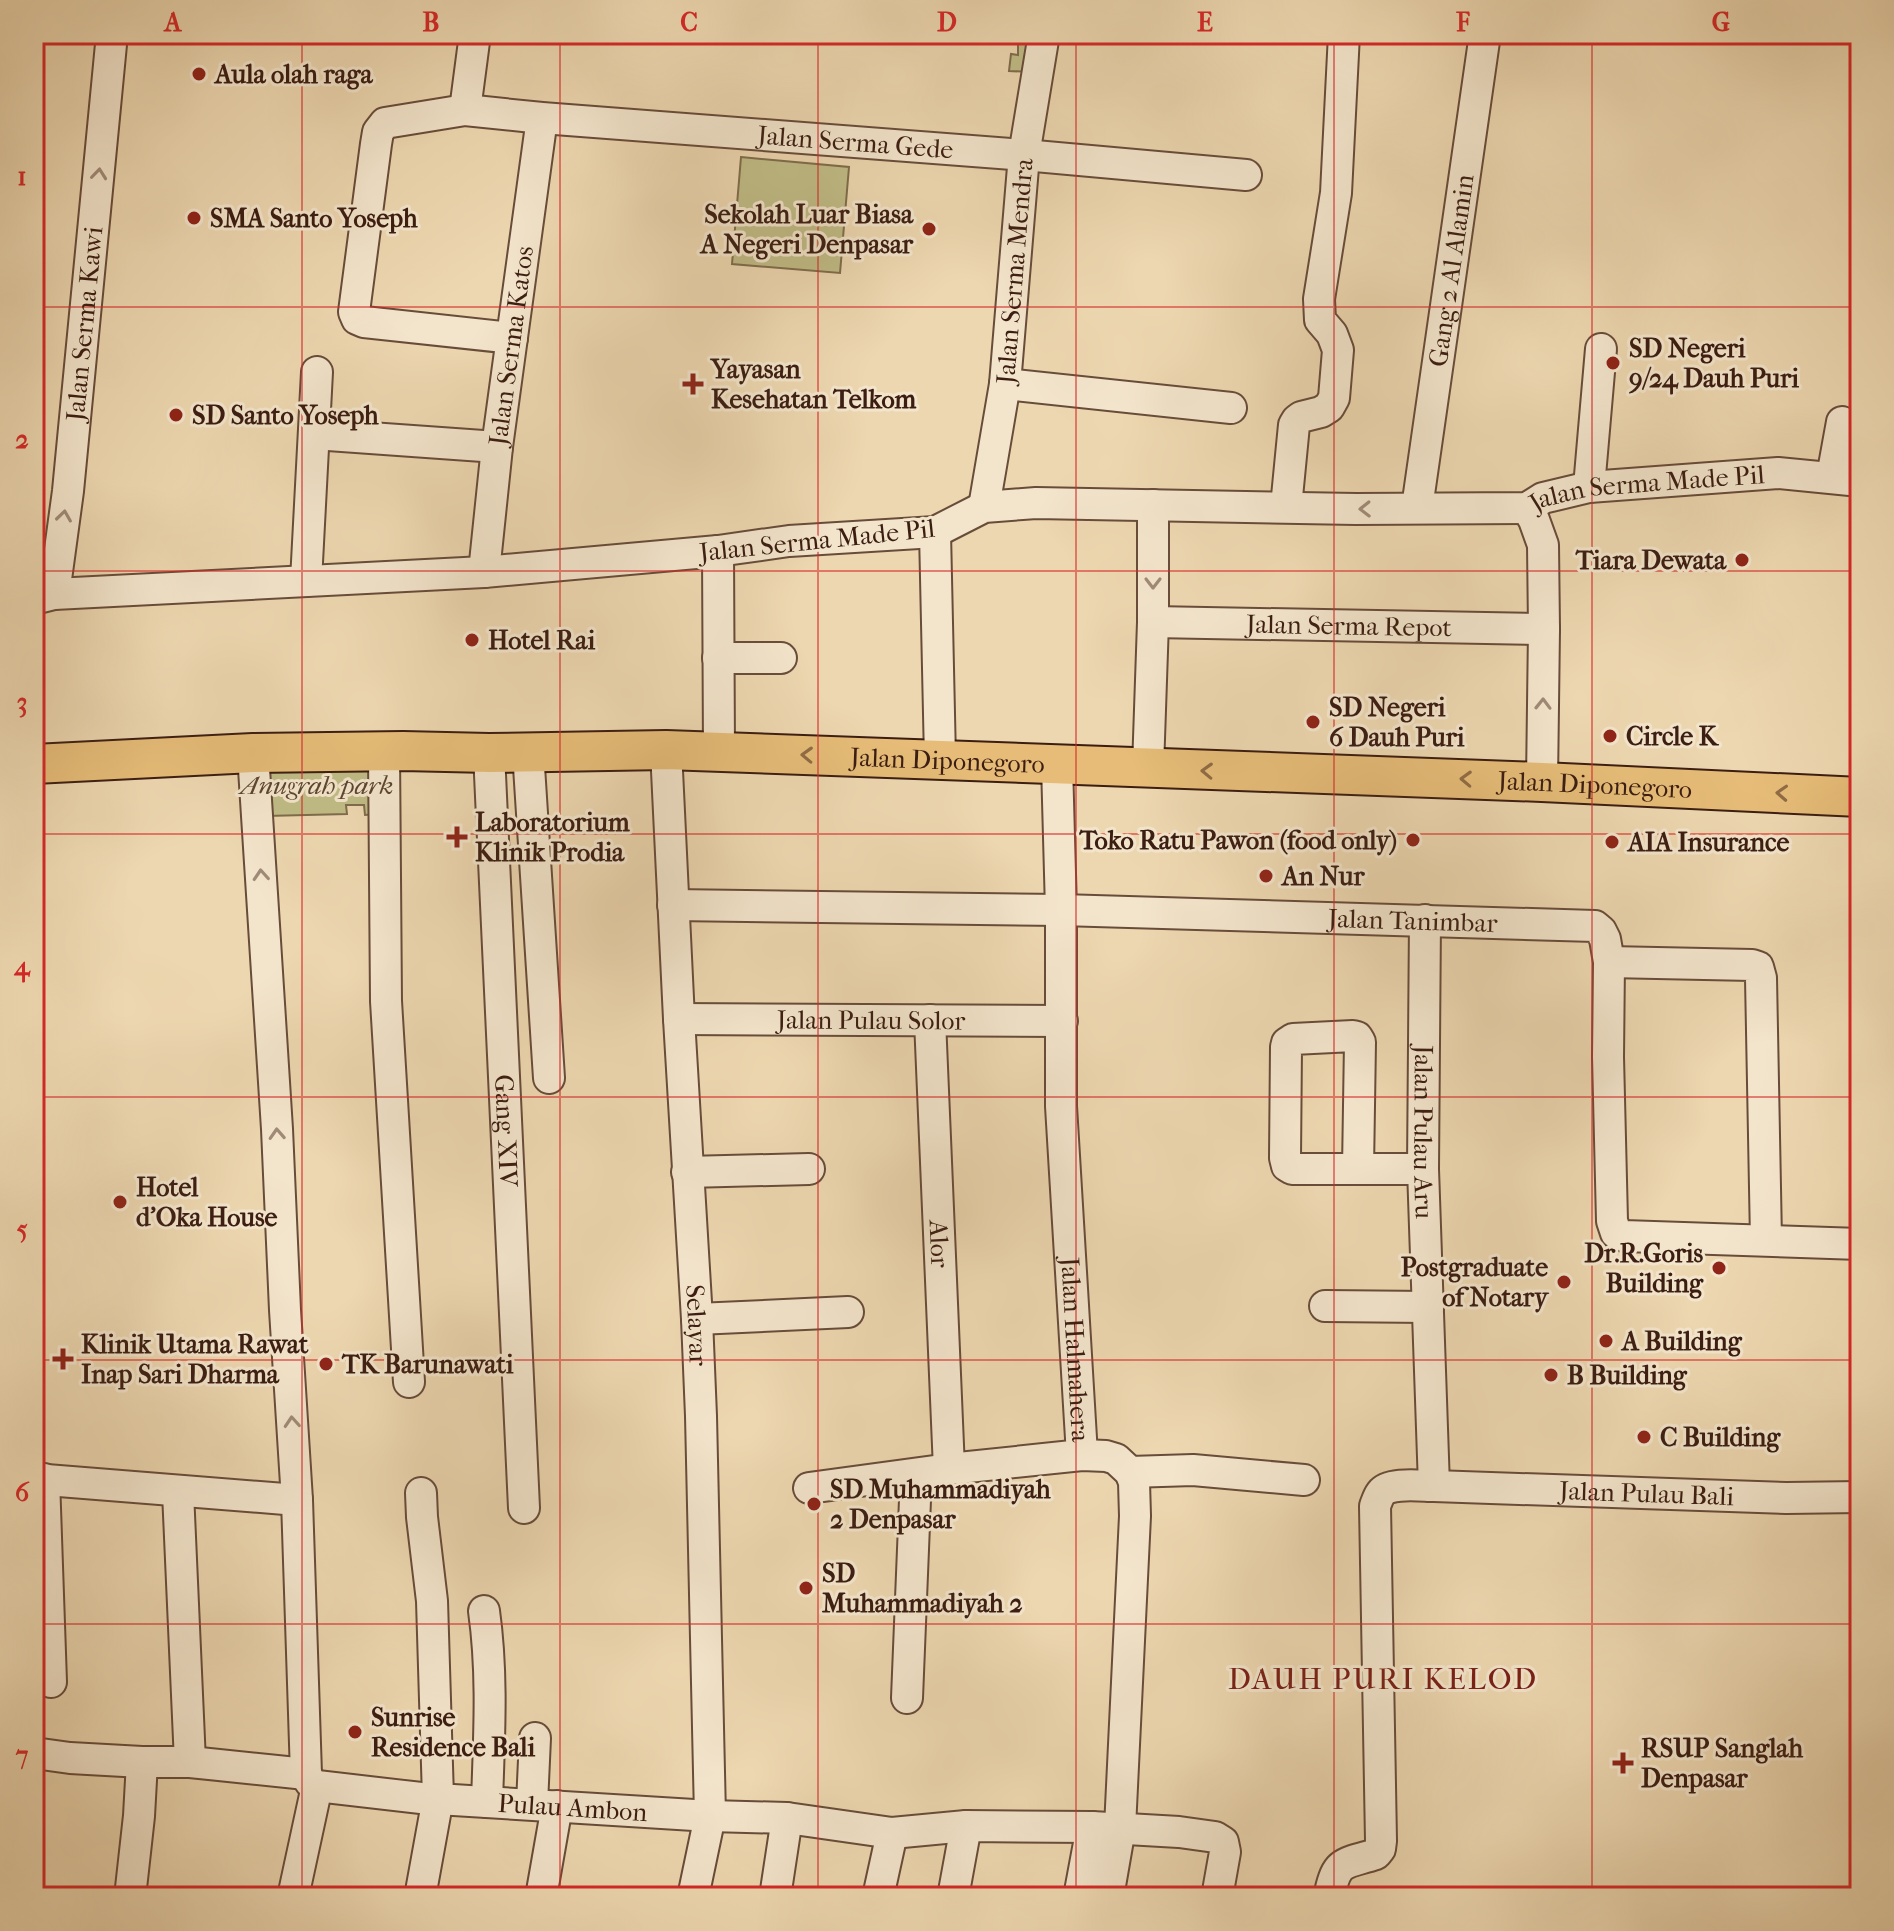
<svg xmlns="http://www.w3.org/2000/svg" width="1894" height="1931" viewBox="0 0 1894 1931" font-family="'IM FELL French Canon',serif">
<rect width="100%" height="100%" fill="#edd7b0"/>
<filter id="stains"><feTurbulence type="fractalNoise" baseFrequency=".0025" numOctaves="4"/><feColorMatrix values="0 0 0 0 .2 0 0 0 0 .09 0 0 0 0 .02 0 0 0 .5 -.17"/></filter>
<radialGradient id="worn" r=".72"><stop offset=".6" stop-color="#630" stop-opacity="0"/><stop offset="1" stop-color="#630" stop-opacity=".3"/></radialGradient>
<!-- green -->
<path fill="#c0bc86" stroke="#7e6c4c" stroke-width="2" d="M1018 34H1036L1033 72 1009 71 1011 54 1018 55Z
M741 157 849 167 840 273 732 264Z
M393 751 392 813 365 815 364 805H346L347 814 266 816 264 757Z
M1853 1278H1860V1427H1853Z"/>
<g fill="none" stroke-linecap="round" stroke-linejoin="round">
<!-- minor casing -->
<g stroke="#684c3a" stroke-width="34">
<g id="minor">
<path d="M465 110 475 34"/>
<path id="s1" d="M512 338 364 322 357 319 354 312 376 144 378 132 385 123 465 110 542 118 1024 155 1246 175"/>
<path d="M1005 384 1231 408"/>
<path d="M314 434 497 447"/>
<path d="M1832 477 1842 422"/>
<path d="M1589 487 1601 349"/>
<path id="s2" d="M984 507 1005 384 1024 155 1044 34"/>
<path d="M1286 507 1294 425 1297 420 1301 417 1321 412 1329 407 1334 398 1338 350 1332 334 1320 320 1319 299 1336 193 1344 34"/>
<path id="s3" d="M1417 508 1485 34"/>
<path d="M1527 508 1534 520 1543 545 1544 629 1542 782"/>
<path d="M935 532 940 759"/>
<path d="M718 551 719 752"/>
<path id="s4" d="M484 572 497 447 542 118"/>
<path d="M306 581 317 372"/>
<path id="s5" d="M54 594 68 491 112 34"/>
<path id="s6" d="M34 599 54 594 484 572 718 551 789 541 935 532 984 507 1036 503 1356 509 1527 508 1543 498 1589 487 1778 473 1860 481"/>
<path id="s7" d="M1153 622 1544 629"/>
<path d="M718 658H781"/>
<path id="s8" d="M666 750 679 1019 697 1319 701 1416 710 1816 693 1897"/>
<path d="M528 751 549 1078"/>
<path d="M384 752 386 1001 409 1382"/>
<path id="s9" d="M253 753 277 1129 285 1310 297 1500 306 1774 310 1782 317 1786 421 1798 710 1816 787 1818 892 1833 966 1826 1092 1827 1179 1832 1215 1837 1223 1842 1225 1852 1217 1897"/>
<path id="s10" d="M489 753 524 1508"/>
<path id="s11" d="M1057 764 1061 910V1106L1082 1455"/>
<path d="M1148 768 1153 622V505"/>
<path id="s12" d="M673 905 1061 910 1595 926 1601 931 1605 939 1609 962 1608 1057 1612 1221 1616 1233 1624 1236 1860 1244"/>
<path id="s13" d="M1425 920 1423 1169 1434 1486"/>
<path d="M1609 962 1752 965 1758 967 1761 978 1766 1240"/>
<path id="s14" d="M679 1019 1062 1021"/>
<path id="s15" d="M930 1020 949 1469"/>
<path d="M1358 1169 1360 1042 1357 1037 1353 1036 1293 1039 1287 1043 1286 1047 1285 1158 1287 1166 1292 1169H1423"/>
<path d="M687 1172 809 1169"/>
<path d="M1325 1306 1428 1307"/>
<path d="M697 1319 848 1312"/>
<path d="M1130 1472 1193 1470 1304 1480"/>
<path d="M34 1479 297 1500"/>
<path d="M44 1479 51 1682"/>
<path d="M809 1488 949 1469 1082 1455 1106 1456 1116 1459 1130 1472 1134 1482 1135 1516 1120 1828 1108 1897"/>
<path d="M178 1492 190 1762"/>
<path d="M484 1611C493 1675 489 1738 487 1802"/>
<path d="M907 1698 916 1475"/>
<path d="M34 1753 70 1758 142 1762H190L306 1774"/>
<path d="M532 1804 535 1738"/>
<path d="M130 1897 139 1816 142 1762"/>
<path d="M293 1897 317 1786"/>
<path d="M420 1897 438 1798 432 1601 422 1517 421 1493"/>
<path d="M541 1897 557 1806"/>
<path d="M775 1897 787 1818"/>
<path d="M878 1897 892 1833"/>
<path d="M953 1897 966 1826"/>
<path d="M1079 1897 1092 1827"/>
<path id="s16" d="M1329 1897C1337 1859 1342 1865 1376 1854L1380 1849 1381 1841 1375 1506C1377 1501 1378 1497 1381 1493 1389 1482 1421 1486 1434 1486L1786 1498 1860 1497"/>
</g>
</g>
<!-- major casing -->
<g stroke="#3b1d12" stroke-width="42">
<g id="major">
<path id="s17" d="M34 764 253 753 403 751 489 753 666 750 1542 782 1860 797"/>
</g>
</g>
<!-- minor -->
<use href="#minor" stroke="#f3e5cc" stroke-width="30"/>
<!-- major -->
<use href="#major" stroke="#e6bc78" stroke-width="38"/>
</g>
<!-- one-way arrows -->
<defs><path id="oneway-chevron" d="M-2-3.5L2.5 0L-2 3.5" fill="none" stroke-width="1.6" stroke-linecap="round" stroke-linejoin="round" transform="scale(2)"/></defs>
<g stroke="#a08b78">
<use href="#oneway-chevron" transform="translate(99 174) rotate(-84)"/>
<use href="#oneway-chevron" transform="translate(1365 509) rotate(179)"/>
<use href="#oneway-chevron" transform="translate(64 516) rotate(-82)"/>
<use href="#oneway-chevron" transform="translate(1153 583) rotate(90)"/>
<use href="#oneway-chevron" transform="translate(1543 704) rotate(-89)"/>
<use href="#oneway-chevron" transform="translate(261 875) rotate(-94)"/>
<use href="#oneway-chevron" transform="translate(277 1134) rotate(-93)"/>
<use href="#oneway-chevron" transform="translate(292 1422) rotate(-94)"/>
</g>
<g stroke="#906c45">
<use href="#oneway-chevron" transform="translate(807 755) rotate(-178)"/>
<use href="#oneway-chevron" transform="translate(1207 771) rotate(-178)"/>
<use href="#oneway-chevron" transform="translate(1466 779) rotate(-178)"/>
<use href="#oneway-chevron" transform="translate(1782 793) rotate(-177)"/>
</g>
<!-- grid -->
<path fill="none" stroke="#d62828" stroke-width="2" stroke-opacity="0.55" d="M302 34V1897M560 34V1897M818 34V1897M1076 34V1897M1334 34V1897M1592 34V1897M34 307H1860M34 571H1860M34 834H1860M34 1097H1860M34 1360H1860M34 1624H1860"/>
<!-- markers -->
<g fill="#8f2418" stroke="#f3e5cc" stroke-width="3">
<circle cx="199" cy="74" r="8"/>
<circle cx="194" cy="218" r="8"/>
<circle cx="929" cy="229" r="8"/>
<circle cx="1613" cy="363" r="8"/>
<path d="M689 372h8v8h8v8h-8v8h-8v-8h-8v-8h8z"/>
<circle cx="176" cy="415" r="8"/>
<circle cx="1742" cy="560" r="8"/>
<circle cx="472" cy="640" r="8"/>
<circle cx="1313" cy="722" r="8"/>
<circle cx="1610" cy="736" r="8"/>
<path d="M453 825h8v8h8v8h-8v8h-8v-8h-8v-8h8z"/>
<circle cx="1413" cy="840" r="8"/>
<circle cx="1612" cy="842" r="8"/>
<circle cx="1266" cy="876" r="8"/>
<circle cx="120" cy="1202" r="8"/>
<circle cx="1719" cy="1268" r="8"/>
<circle cx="1564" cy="1282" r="8"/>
<circle cx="1606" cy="1341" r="8"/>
<path d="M59 1347h8v8h8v8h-8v8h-8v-8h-8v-8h8z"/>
<circle cx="326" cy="1364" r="8"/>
<circle cx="1551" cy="1375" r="8"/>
<circle cx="1644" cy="1437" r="8"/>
<circle cx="814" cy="1504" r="8"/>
<circle cx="806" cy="1588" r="8"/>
<circle cx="355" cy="1732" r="8"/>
<path d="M1619 1751h8v8h8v8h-8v8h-8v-8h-8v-8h8z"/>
</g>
<g text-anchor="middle" stroke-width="6" stroke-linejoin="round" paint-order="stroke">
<!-- poi labels -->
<g font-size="26" font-weight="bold" fill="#3b1d12" stroke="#f3e5cc" text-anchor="start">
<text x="215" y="83">Aula olah raga</text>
<text x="913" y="223" text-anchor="end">Sekolah Luar Biasa<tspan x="913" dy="30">A Negeri Denpasar</tspan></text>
<text x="210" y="227">SMA Santo Yoseph</text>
<text x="1629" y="357">SD Negeri<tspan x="1629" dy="30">9/24 Dauh Puri</tspan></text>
<text x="711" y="378">Yayasan<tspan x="711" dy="30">Kesehatan Telkom</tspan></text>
<text x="192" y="424">SD Santo Yoseph</text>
<text x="1726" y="569" text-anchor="end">Tiara Dewata</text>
<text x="488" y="649">Hotel Rai</text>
<text x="1329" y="716">SD Negeri<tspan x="1329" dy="30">6 Dauh Puri</tspan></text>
<text x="1626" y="745">Circle K</text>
<text x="475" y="831">Laboratorium<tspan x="475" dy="30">Klinik Prodia</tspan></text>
<text x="1397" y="849" text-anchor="end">Toko Ratu Pawon (food only)</text>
<text x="1628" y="851">AIA Insurance</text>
<text x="1282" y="885">An Nur</text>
<text x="136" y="1196">Hotel<tspan x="136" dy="30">d'Oka House</tspan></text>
<text x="1703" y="1262" text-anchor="end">Dr.R.Goris<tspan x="1703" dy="30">Building</tspan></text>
<text x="1548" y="1276" text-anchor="end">Postgraduate<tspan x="1548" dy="30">of Notary</tspan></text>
<text x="1622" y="1350">A Building</text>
<text x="81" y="1353">Klinik Utama Rawat<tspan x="81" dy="30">Inap Sari Dharma</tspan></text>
<text x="342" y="1373">TK Barunawati</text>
<text x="1567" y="1384">B Building</text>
<text x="1660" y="1446">C Building</text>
<text x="830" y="1498">SD Muhammadiyah<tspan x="830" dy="30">2 Denpasar</tspan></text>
<text x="822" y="1582">SD<tspan x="822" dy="30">Muhammadiyah 2</tspan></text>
<text x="371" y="1726">Sunrise<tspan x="371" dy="30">Residence Bali</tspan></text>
<text x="1641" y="1757">RSUP Sanglah<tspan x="1641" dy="30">Denpasar</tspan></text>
</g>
<!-- street labels -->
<g font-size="26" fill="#3b1d12" stroke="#f3e5cc">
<text dy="9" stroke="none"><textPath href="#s1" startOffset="830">Jalan Serma Gede</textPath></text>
<text dy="9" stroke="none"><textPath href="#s2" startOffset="238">Jalan Serma Mendra</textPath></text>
<text dy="9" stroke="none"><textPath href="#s3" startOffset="240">Gang 2 Al Alamin</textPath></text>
<text dy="9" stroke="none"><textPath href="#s5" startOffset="272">Jalan Serma Kawi</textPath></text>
<text dy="9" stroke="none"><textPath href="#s4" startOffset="228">Jalan Serma Katos</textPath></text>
<text dy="9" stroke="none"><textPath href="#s6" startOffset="1626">Jalan Serma Made Pil</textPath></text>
<text transform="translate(817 540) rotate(-6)" y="9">Jalan Serma Made Pil</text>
<text dy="9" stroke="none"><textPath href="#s7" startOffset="196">Jalan Serma Repot</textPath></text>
<text dy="9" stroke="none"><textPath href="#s17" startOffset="914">Jalan Diponegoro</textPath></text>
<text dy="9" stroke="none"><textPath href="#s17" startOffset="1562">Jalan Diponegoro</textPath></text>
<text dy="9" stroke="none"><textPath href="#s12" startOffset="740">Jalan Tanimbar</textPath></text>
<text dy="9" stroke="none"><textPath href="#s14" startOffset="192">Jalan Pulau Solor</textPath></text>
<text dy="9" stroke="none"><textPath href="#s10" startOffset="378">Gang XIV</textPath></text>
<text dy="9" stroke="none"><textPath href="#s13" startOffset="212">Jalan Pulau Aru</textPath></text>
<text dy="9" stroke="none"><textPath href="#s15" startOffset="224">Alor</textPath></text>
<text dy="9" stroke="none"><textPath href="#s8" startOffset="576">Selayar</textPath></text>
<text dy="9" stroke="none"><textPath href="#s11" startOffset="586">Jalan Halmahera</textPath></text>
<text dy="9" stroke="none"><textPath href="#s16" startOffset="702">Jalan Pulau Bali</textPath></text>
<text dy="9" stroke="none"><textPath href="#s9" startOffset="1296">Pulau Ambon</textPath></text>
</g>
<!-- park labels -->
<g font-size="26" font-style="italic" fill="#5c452f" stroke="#f3e5cc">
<text x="317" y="794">Anugrah park</text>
</g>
<!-- quarter labels -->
<g font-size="30" letter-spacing="2" fill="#7a1f14" stroke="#f3e5cc">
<text x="1383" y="1689">DAUH PURI KELOD</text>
</g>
</g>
<!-- margin -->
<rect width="1894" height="1931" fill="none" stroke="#edd7b0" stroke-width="88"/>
<rect x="44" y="44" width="1806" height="1843" fill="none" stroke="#d62828" stroke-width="3"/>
<g font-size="26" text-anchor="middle" font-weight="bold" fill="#d62828">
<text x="173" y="31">A</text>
<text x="431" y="31">B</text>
<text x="689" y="31">C</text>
<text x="947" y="31">D</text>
<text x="1205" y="31">E</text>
<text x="1463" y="31">F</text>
<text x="1721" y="31">G</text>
<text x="22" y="185">1</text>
<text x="22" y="448">2</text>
<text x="22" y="711">3</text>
<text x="22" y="975">4</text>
<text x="22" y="1238">5</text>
<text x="22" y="1501">6</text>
<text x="22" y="1764">7</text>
</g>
<rect width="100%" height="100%" filter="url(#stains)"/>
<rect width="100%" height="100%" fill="url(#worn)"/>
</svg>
